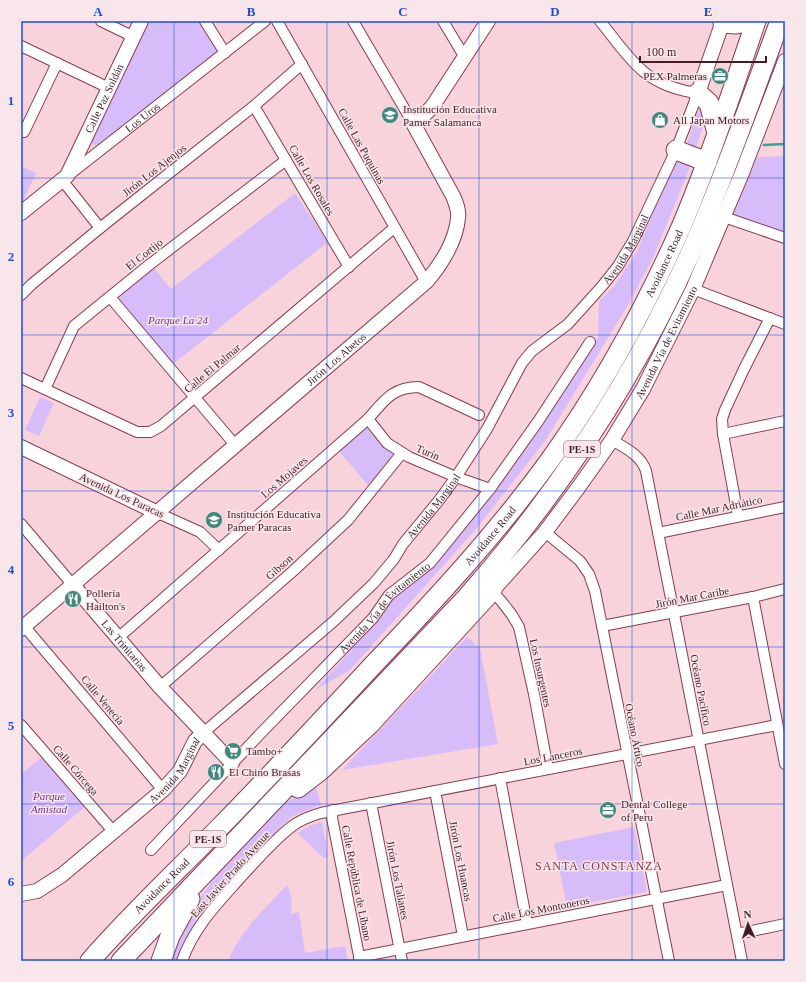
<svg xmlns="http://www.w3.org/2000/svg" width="806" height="982" viewBox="0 0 806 982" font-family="'Times New Roman',serif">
<rect width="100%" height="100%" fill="#f9d3db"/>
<!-- green -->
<path fill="#d7bcfa" d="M144 21H201L220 51 99 146H96L90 142Z
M700 108H703L705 120 695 151 686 147 698 111Z
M785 156V235L732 216 757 157Z
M681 160 690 164V167L653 258 625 310 545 441 476 529 350 670 315 690 356 645 384 611 396 595 413 584 462 533 531 438 598 337 599 301 615 285 636 253 673 166 677 161Z
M21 166 36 173 22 203 21 202Z
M295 193 328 242 173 364 117 296 153 267 171 289Z
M40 397 54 403 39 436 25 430Z
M366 427 379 442 393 454 394 457 368 485 337 449Z
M467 637 480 648 498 744 342 770Z
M43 756 87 805 21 861V774Z
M316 786 321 805 293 816 283 824 254 854 207 907 182 945 176 961H166L195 904 220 871 282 804Z
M322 822 328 857 324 858 297 833 309 826Z
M634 827 647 892 567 907 554 843Z
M287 885C291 895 294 903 290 914L299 912 305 953 345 946 348 961H228C243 927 263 911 287 885Z"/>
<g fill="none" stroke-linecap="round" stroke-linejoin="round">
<!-- stream -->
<path stroke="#32a397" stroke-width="2.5" d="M764 145 785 144"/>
<!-- street casing -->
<g stroke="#893b51" stroke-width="12">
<g id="street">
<path d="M101 21 134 37"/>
<path d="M205 21 225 53"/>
<path d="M277 21 426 282"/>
<path d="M353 21 414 125"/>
<path d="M443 21 464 56"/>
<path d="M21 46 109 88"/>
<path d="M254 106 349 267"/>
<path d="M24 132 57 63"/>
<path id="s1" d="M70 174 265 21"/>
<path d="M62 180 100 228"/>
<path d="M724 217 785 238"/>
<path d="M693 289 785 324"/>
<path d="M21 295 32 284 100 228 254 106 302 64"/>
<path d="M110 297 236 446"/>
<path d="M21 378 137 432H150L161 426 394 228"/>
<path d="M45 389 74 326 149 265 286 160"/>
<path d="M368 419 387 443 409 457 456 477 490 489"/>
<path d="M723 434 785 421"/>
<path d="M612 440C625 448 641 455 646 471L742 961"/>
<path d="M158 513 200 532 219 550"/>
<path d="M738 516 723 434 722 419 725 410 744 369 770 318"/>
<path d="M21 524 72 584"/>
<path d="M545 532 580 561 589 574 595 591 669 961"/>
<path d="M658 533 785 507"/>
<path d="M492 591 502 602 512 615 519 627 534 694 548 769"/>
<path d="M753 597 785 764"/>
<path d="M24 626 163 790"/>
<path d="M602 626 753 597 785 589"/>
<path d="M118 638 368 419C384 401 392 387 419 387L479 415"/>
<path d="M160 687 292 572 348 520 402 453"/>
<path d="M21 725 113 831"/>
<path id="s2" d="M203 733 333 622 374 583 394 559 403 544 440 499 456 477 487 429 522 363 532 351 568 324 603 285 618 266 633 241 676 150 698 93C680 91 658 84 644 72 627 58 614 38 600 21"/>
<path d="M500 778 527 924"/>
<path d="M435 791 463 936"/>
<path d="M371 803 402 961"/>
<path d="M333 810 332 818 360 961"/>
<path id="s3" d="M151 850 260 734 373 618 389 595 430 563 490 489 539 420 590 342"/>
<path d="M737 934 785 924"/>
<path d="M359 957 727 885"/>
<path d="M182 961C194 927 218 903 241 877 257 860 273 841 291 827 300 820 310 816 321 813L777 725"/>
</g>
</g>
<!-- secondary casing -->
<g stroke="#893b51" stroke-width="16">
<g id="secondary">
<path d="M698 93 723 21"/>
<path id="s4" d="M21 213 67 176 141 21"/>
<path d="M21 447 158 513"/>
<path id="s5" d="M72 584 160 687 232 763"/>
<path id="s6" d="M492 591 545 532 578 488 612 440 643 389 693 289 742 173 785 61"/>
<path id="s7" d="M21 629 426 282C441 265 456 241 458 218 459 210 456 203 453 196L414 125 432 107 488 21"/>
<path id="s8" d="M21 894 37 891 62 875 163 790 180 771 195 741 203 733"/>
</g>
</g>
<!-- highway casing -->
<g stroke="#893b51" stroke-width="21">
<g id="highway">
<path d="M723 23 736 24 749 21"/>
<path d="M698 93 709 103 717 133"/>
<path d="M676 150 707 162"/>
<path d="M298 788 320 771 370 724 492 591"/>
<path id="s9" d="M90 961C130 915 174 874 217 830 270 776 322 720 374 664 436 599 497 533 550 460 602 387 646 307 682 225 710 158 733 89 756 21"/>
<path d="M121 961 466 598C563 488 643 365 701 229 730 161 754 91 780 21"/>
<path d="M161 961 170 936 190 899"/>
</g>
</g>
<!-- street -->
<use href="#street" stroke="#fff" stroke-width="10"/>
<!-- secondary -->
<use href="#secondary" stroke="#fff" stroke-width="14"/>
<!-- highway -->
<use href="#highway" stroke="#fff" stroke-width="19"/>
</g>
<!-- grid -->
<path fill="none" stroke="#1d4ed8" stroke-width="1" stroke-opacity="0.55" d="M174 21V961M327 21V961M479 21V961M632 21V961M21 178H785M21 335H785M21 491H785M21 647H785M21 804H785"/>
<!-- icons -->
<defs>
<g id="office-disc" transform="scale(0.9)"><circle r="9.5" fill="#41877e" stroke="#f9e6ea"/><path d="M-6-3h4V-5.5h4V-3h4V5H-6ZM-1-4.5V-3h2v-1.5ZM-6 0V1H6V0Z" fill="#fff"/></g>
<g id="school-disc" transform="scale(0.9)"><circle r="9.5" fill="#41877e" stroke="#f9e6ea"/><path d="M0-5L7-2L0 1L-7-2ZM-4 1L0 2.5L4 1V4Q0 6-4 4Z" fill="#fff"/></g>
<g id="shop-disc" transform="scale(0.9)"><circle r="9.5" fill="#41877e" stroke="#f9e6ea"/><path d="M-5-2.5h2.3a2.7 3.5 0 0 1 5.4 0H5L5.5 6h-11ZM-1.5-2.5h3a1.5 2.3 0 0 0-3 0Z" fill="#fff"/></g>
<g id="restaurant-disc" transform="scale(0.9)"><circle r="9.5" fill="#41877e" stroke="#f9e6ea"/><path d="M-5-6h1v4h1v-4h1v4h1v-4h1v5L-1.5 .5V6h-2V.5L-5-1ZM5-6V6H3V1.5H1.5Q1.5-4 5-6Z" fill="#fff"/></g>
<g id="supermarket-disc" transform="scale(0.9)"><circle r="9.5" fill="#41877e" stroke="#f9e6ea"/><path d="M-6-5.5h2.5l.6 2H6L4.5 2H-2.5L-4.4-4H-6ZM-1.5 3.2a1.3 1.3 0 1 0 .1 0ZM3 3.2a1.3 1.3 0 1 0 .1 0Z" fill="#fff"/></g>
</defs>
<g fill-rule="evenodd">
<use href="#office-disc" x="720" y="76"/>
<use href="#school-disc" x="390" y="115"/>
<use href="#shop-disc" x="660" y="120"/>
<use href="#school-disc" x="214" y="520"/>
<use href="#restaurant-disc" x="73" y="599"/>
<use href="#supermarket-disc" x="233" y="751"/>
<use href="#restaurant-disc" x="216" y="772"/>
<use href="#office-disc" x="608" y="810"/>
</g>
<g text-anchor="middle" stroke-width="3" stroke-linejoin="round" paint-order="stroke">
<!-- shield labels -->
<g fill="#f9e6ea" stroke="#785a62" stroke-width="1">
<rect x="564" y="441" width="36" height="16" rx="3"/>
<rect x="190" y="831" width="36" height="16" rx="3"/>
</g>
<g font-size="10" font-weight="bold" fill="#411e27">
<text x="582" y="453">PE-1S</text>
<text x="208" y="843">PE-1S</text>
</g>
<!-- poi labels -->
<g font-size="11" fill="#411e27" stroke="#f9e6ea" text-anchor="start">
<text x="707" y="80" text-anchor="end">PEX Palmeras</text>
<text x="403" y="113">Institución Educativa<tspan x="403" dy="13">Pamer Salamanca</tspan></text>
<text x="673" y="124">All Japan Motors</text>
<text x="227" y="518">Institución Educativa<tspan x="227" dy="13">Pamer Paracas</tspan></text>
<text x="86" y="597">Pollería<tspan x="86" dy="13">Hailton's</tspan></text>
<text x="246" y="755">Tambo+</text>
<text x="229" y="776">El Chino Brasas</text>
<text x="621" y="808">Dental College<tspan x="621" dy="13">of Peru</tspan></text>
</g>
<!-- street labels -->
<g font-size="11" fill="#411e27" stroke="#f9e6ea">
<text dy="4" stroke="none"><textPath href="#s4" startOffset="145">Calle Paz Soldán</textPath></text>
<text dy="4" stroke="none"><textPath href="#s1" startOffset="92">Los Uros</textPath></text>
<text transform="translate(362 146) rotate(61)" y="4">Calle Las Puquinas</text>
<text transform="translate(154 170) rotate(-38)" y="4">Jirón Los Ajenjos</text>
<text transform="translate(312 180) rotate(60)" y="4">Calle Los Rosales</text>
<text dy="4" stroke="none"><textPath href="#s2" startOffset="649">Avenida Marginal</textPath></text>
<text transform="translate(144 254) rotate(-38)" y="4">El Cortijo</text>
<text dy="4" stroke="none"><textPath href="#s9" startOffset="908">Avoidance Road</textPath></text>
<text dy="4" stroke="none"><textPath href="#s6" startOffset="305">Avenida Vía de Evitamiento</textPath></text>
<text dy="4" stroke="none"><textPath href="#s7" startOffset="415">Jirón Los Abetos</textPath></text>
<text transform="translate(212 368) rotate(-40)" y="4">Calle El Palmar</text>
<text transform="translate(428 452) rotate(23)" y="4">Turín</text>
<text transform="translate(284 477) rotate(-41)" y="4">Los Mojaves</text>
<text transform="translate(122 495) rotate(25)" y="4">Avenida Los Paracas</text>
<text dy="4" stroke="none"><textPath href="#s2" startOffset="325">Avenida Marginal</textPath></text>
<text transform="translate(719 508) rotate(-12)" y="4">Calle Mar Adriático</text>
<text dy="4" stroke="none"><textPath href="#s9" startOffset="584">Avoidance Road</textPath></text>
<text transform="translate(279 567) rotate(-42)" y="4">Gibson</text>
<text transform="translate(692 597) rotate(-11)" y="4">Jirón Mar Caribe</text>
<text dy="4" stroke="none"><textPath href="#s3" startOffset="337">Avenida Vía de Evitamiento</textPath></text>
<text dy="4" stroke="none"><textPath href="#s5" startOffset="81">Las Trinitarias</textPath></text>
<text transform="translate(541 673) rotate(78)" y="4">Los Insurgentes</text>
<text transform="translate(701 690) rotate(79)" y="4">Océano Pacífico</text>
<text transform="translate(103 700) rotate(50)" y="4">Calle Venecia</text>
<text transform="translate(635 735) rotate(79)" y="4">Océano Ártico</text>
<text transform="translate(553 756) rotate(-11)" y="4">Los Lanceros</text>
<text dy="4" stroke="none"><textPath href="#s8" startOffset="201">Avenida Marginal</textPath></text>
<text transform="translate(76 770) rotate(49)" y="4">Calle Córcega</text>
<text transform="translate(461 861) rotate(79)" y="4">Jirón Los Huancas</text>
<text transform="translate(230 874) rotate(-48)" y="4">East Javier Prado Avenue</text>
<text transform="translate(398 880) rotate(79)" y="4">Jirón Los Talianes</text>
<text transform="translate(357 883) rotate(79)" y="4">Calle República de Líbano</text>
<text dy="4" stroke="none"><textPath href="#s9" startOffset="104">Avoidance Road</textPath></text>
<text transform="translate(541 909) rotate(-11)" y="4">Calle Los Montoneros</text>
</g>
<!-- park labels -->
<g font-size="11" font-style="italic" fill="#6b389b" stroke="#f9e6ea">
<text x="178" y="324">Parque La 24</text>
<text x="49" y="800">Parque<tspan x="49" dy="13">Amistad</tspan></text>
</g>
<!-- neighbourhood labels -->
<g font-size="12" letter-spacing="1" fill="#81344a" stroke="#f9e6ea">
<text x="599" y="870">SANTA CONSTANZA</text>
</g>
</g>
<!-- border -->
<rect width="806" height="982" fill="none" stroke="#f9e6ea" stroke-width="44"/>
<!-- north arrow -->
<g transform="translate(748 924) rotate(357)" stroke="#f9e6ea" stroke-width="3" paint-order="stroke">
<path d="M0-3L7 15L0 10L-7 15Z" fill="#411e27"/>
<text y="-6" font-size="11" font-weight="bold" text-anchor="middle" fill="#411e27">N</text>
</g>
<!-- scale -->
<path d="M640 56v6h126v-6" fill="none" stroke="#411e27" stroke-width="2"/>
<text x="646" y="56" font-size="12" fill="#411e27" stroke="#f9e6ea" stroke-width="3" paint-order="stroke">100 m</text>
<rect x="22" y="22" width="762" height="938" fill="none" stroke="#1d4ed8" stroke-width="1.5"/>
<g font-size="13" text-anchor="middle" font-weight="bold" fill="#1d4ed8">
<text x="98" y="16">A</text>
<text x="251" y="16">B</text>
<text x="403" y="16">C</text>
<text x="555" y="16">D</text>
<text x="708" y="16">E</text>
<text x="11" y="105">1</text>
<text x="11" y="261">2</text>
<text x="11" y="417">3</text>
<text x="11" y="574">4</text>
<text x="11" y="730">5</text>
<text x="11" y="886">6</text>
</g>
</svg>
